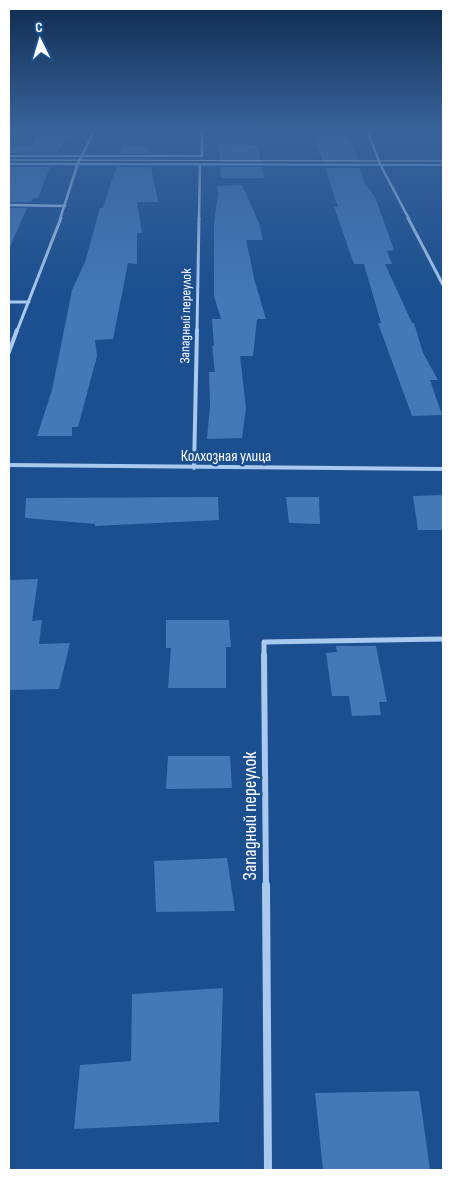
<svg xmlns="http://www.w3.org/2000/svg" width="452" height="1179" viewBox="0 0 452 1179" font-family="'Sofia Sans Condensed',sans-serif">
<rect width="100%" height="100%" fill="#1b4f8f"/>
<!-- building -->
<path fill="#4478b7" d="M67 135 57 153H9V147H31L36 136Z
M314 135H347L354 145 359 162H323Z
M125 139 126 146H147L149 153H120Z
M218 144 257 145 261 162H220Z
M9 167H50L38 198H33L31 202H9Z
M116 167H151L158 202H137L142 233H137V264L128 263 113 339 95 340 97 356 78 427H72V436H37L52 390 72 290 85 262 100 208H103Z
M220 167H262L264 178H221Z
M325 168H360L364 182 375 197 394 250 387 251 392 264H385L412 323H414L423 353 438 380H430L442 415 412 416 378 323H381L364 264H354L334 207H338Z
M242 185 259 223 263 240H246L255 282 266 319H257L253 356H240L246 408 242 438 207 439 210 405 209 372H215L212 346H214L212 319H221L214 296V222L218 194 217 186Z
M9 208H27L9 249Z
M443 495V530H418L413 496Z
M218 497 219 520 95 526V524L25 518 26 498Z
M286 497H319L320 524 289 523Z
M38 579 32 621 42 620 39 644 70 643 59 689 9 690V580Z
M166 620H229L231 647H226V688H168L171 648H166Z
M336 646H376L387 702H379L381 715 352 716 349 696H332L326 653 337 652Z
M168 756H230L232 788 166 789Z
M227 858 235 911 156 912 154 861Z
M223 988 219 1122 74 1129 80 1065 131 1061 132 994Z
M419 1091 430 1170H323L315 1093Z"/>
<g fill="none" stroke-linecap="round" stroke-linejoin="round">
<!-- service -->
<path stroke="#a9c9ee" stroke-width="2" d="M9 156H202
M9 164 443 165"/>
<!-- minor-far5 -->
<path stroke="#a9c9ee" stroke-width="2.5" d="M202 130V156
M367 130 380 164 409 219
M9 205 65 206
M60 219 78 163 95 130
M199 219 200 165"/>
<!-- minor-far4 -->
<path stroke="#a9c9ee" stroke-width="3" d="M408 218 443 285
M9 302H29
M17 331 61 218
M197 331 199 218"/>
<!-- minor-far3 -->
<path stroke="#a9c9ee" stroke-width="4" d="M9 352 17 330
M9 465 443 469
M194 468 197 330"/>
<!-- minor-far2 -->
<path stroke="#a9c9ee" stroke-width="5" d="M264 656V642L443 639"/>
<!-- minor-far1 -->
<path stroke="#a9c9ee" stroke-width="6" d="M264 655 266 887"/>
<!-- minor -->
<path stroke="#a9c9ee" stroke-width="8" d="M266 885 268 1170"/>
<!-- tram -->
<path stroke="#fff" stroke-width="1" d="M9 160 443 161"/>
</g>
<!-- sky -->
<linearGradient id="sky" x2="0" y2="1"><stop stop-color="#0f2b4f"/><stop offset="0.44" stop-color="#39639b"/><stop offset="1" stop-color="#39639b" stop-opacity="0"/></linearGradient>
<rect width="452" height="295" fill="url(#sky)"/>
<g text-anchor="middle" stroke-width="5" stroke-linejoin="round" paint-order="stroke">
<!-- far-street labels -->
<g font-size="14" fill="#fff" stroke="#1b4f8f">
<text transform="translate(185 316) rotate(-89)" y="5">Западный переулок</text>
</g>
<!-- street labels -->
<g font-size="16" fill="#fff" stroke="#1b4f8f">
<text x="226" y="461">Колхозная улица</text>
</g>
<!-- near-street labels -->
<g font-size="19" fill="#fff" stroke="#1b4f8f">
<text transform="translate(249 816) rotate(-90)" y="7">Западный переулок</text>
</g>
</g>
<!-- border -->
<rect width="452" height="1179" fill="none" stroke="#ffffff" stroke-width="20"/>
<!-- north arrow -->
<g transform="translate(40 40) rotate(355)" stroke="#1b4f8f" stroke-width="4" paint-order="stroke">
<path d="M0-4L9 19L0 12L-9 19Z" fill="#ffffff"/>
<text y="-8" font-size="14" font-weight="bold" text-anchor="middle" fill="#ffffff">С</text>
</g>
</svg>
